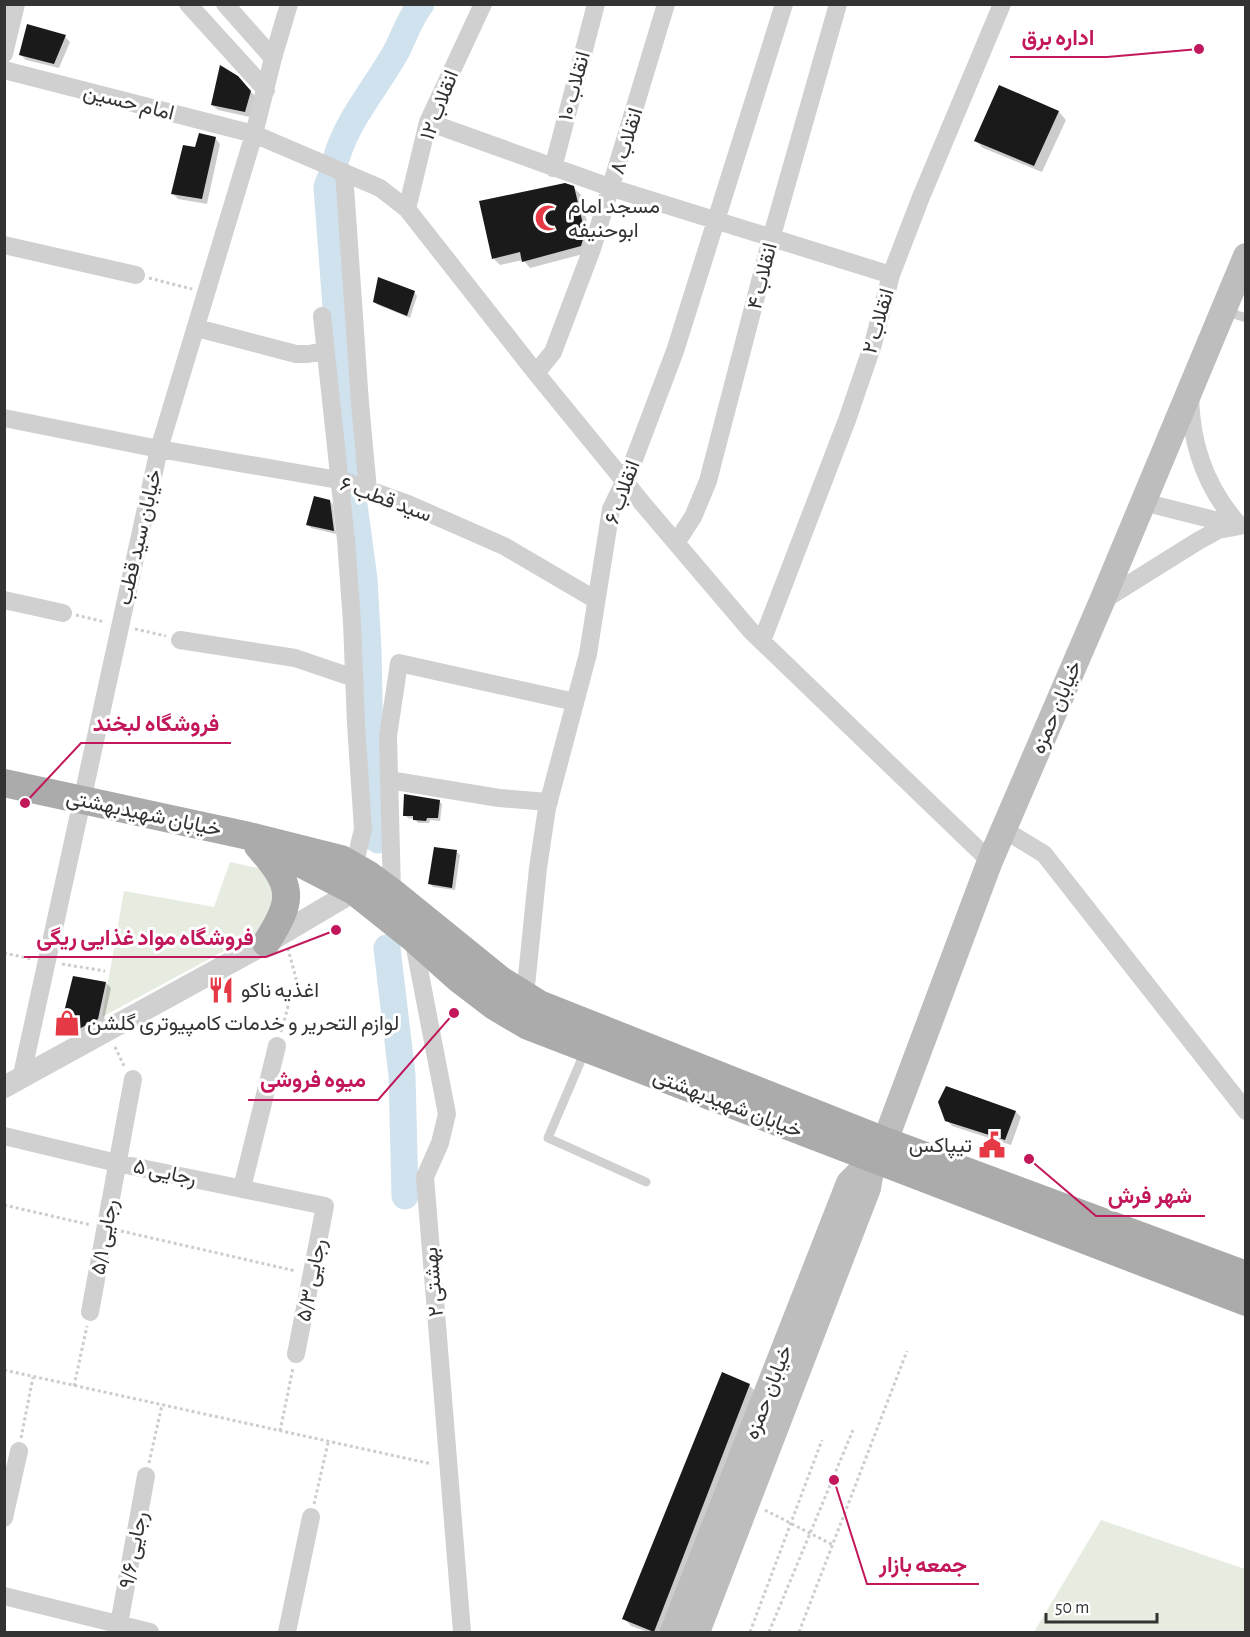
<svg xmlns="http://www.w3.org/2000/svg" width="1250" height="1637" viewBox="0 0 1250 1637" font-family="'Alegreya Sans',Vazirmatn,sans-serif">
<rect width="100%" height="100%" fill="#fff"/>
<!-- green -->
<path fill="#e6ecdf" d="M230 862 262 869 276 889 263 930 102 1017 124 891 214 907Z
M1101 1520 1245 1569V1632H1034Z"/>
<!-- shadow -->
<path fill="#0003" d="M65 37 70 42 59 68 26 60 20 54Z
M237 77 256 97 250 117 218 110 212 105Z
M1000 87 1059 112 1066 120 1042 172 983 148 976 141Z
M215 138 220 144 207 204 178 199 173 194 196 149Z
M574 188 581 195 591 240 587 253 530 268 523 260 500 265 494 259Z
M414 292 417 296 410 318 378 305 374 302Z
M330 501 333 505 336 534 311 528 308 525Z
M439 801 442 804 440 821 430 820 429 823H418L415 819 408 818 405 815Z
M457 852 460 855 455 890 433 887 430 884Z
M106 983 111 988 103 1024 82 1035 68 1029 63 1024Z
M1016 1112 1021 1117 1011 1145 952 1126 947 1120Z
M749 1385 756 1392 663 1632H648L631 1626 624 1618Z"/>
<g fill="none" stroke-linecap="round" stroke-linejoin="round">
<!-- river -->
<path stroke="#cfe2ee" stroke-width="27" d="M337 156C349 117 378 85 397 50 405 34 410 18 421 4
M330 179 327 187 346 441 350 471
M353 497 364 579 368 650 370 746 378 840
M387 948 402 1075 405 1196"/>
</g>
<!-- building -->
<path fill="#1a1a1a" d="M27 24 66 35 54 64 19 55Z
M220 65 238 76 251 91 245 112 211 105Z
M999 85 1059 111 1034 166 974 141Z
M199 133 216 137 202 199 171 194 183 145 195 147Z
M565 183 574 186 585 233 581 246 522 262 520 252 492 259 479 201Z
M378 277 415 291 407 316 373 302Z
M314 496 330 500 334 531 306 525Z
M404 794 440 800 438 818H427L426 821 413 820V816H403Z
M434 847 457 850 452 888 428 884Z
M73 976 106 982 98 1019 75 1031 61 1024Z
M946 1086 1016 1111 1005 1140 945 1121 938 1102Z
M722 1372 750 1384 654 1632 622 1619Z"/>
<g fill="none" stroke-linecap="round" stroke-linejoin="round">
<!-- path -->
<path stroke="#cdcdcd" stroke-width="3" stroke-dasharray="3 3" stroke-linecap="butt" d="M149 278 192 289
M76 615 105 622
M135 629 166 636
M4 953 32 959
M62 964 105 971
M281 1032 296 978 288 949
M115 1047 125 1068
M4 1205 91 1225
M121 1231 296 1271
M4 1370 432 1464
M74 1386 87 1326
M280 1431 293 1368
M21 1438 33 1377
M149 1463 162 1405
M314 1504 328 1443
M765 1510 833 1545
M750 1632 822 1440
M769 1632 853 1430
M799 1632 907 1351"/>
<!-- service -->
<path stroke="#d0d0d0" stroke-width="9" d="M1225 311 1246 318
M585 1051 548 1138 646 1182"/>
<!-- minor -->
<path stroke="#d0d0d0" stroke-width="18" d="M188 4 266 90
M225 4 273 58
M4 54 16 4
M4 70 254 134 380 188 407 209 536 373 643 504 751 631 990 861
M428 122 612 188 891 275
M553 168 596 4
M344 172 360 403 368 490
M407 209 428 122 483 4
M4 245 136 275
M322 316 346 540 352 622 356 724 363 829 354 867
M197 328 296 354H308L325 351
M536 373 553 352 592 249 666 4
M4 418 159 449 344 481 408 504 504 546 596 600
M1143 502 1234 525
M676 543 693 517 708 481 771 239 838 4
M4 600 63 613
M1102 601 1198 541 1218 530 1240 526C1206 489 1191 446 1190 396
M180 640 295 658 354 678
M762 641 847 420 873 344 891 275 921 197 1002 4
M389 780 499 798 549 802
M1003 829 1044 854 1246 1111
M392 892 388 736 399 663 575 702
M413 938 447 1114 440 1143 425 1177 462 1632
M525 996 538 868 547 808 588 654 611 509 630 470 675 351 784 4
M21 1079 159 449 254 134 273 58 289 4
M4 1136 117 1163 325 1206 296 1354
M242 1188 277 1046
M90 1312 133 1079
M4 1518 19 1451
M4 1596 150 1632
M119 1624 146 1476
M287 1632 311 1517"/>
<!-- tertiary -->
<path stroke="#d0d0d0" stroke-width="22" d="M4 1087 266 943 354 891 364 881"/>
<!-- secondary -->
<path stroke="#bdbdbd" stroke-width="26" d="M673 1632 849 1183 873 1159 885 1141 990 861 1102 601 1246 256
M697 1632 868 1188 873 1159"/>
<!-- primary -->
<path stroke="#ababab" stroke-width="28" d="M4 783 249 836 341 859 369 875 392 892 502 981 539 1004 885 1141 1246 1275
M258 846C293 886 295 898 266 943
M290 858 354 891 413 938 460 980 494 1006 528 1026 1246 1302"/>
</g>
<!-- icons -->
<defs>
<g id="mosque-bare" transform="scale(2.07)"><path d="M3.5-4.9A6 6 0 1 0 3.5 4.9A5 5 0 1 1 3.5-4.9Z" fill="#e63946" stroke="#fff" stroke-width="2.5" paint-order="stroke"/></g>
<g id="restaurant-bare" transform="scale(2.07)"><path d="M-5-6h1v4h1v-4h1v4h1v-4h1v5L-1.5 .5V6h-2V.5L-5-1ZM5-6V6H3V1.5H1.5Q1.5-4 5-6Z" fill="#e63946" stroke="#fff" stroke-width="2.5" paint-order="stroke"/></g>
<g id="shop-bare" transform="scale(2.07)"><path d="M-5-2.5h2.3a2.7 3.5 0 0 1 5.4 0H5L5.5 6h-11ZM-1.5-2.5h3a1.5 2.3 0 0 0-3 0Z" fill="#e63946" stroke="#fff" stroke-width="2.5" paint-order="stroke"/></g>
<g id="civic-bare" transform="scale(2.07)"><path d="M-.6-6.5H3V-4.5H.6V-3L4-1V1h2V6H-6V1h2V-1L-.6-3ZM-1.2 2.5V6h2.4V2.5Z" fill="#e63946" stroke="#fff" stroke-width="2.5" paint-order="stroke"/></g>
</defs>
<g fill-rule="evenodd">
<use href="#mosque-bare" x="548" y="218"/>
<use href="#restaurant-bare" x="221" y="990"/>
<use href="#shop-bare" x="67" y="1023"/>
<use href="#civic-bare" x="992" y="1145"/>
</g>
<g text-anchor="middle" stroke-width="6" stroke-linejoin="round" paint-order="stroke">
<!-- street labels -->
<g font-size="21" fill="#333" stroke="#fff">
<text transform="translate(574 86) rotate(-75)" y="7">انقلاب ۱۰</text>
<text transform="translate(129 102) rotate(14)" y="7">امام حسین</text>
<text transform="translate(439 105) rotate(-69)" y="7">انقلاب ۱۲</text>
<text transform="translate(626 141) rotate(-73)" y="7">انقلاب ۸</text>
<text transform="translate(762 276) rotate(-76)" y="7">انقلاب ۴</text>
<text transform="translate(878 321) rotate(-74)" y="7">انقلاب ۲</text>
<text transform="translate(622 492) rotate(-70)" y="7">انقلاب ۶</text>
<text transform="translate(386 499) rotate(20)" y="7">سید قطب ۶</text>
<text transform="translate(139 537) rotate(-77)" y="7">خیابان سید قطب</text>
<text transform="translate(1056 707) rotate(-67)" y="7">خیابان حمزه</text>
<text transform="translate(144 813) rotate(12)" y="7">خیابان شهیدبهشتی</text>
<text transform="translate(728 1103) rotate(21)" y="7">خیابان شهیدبهشتی</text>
<text transform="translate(165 1172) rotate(12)" y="7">رجایی ۵</text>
<text transform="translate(104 1237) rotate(-80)" y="7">رجایی ۵/۱</text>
<text transform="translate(311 1280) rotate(-79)" y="7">رجایی ۵/۳</text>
<text transform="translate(433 1282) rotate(-95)" y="7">بهشتی ۲</text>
<text transform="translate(768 1392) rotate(-69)" y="7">خیابان حمزه</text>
<text transform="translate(133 1550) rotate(-79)" y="7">رجایی ۹/۶</text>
</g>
<!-- poi labels -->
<g font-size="21" fill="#333" stroke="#fff" text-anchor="start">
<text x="568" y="213">مسجد امام<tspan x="568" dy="24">ابوحنیفه</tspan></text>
<text x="241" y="997">اغذیه ناکو</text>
<text x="87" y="1030">لوازم التحریر و خدمات کامپیوتری گلشن</text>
<text x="972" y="1152" text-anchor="end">تیپاکس</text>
</g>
</g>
<!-- callouts -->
<path fill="none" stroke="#c2185b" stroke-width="2" d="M1199 49L1107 57H1010M25 803L81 743H231M336 930L266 957H24M454 1013L378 1100H248M1029 1159L1096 1216H1205M834 1480L867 1584H979"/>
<g fill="#c2185b" stroke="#fff" stroke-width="2">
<circle cx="1199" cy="49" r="6"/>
<circle cx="25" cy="803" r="6"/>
<circle cx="336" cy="930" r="6"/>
<circle cx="454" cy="1013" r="6"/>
<circle cx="1029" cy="1159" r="6"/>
<circle cx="834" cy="1480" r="6"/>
</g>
<g font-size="22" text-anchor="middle" font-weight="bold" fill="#c2185b" stroke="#fff" stroke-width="6" stroke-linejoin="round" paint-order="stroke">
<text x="1058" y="45">اداره برق</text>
<text x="156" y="731">فروشگاه لبخند</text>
<text x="145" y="945">فروشگاه مواد غذایی ریگی</text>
<text x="313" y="1087">میوه فروشی</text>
<text x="1150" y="1203">شهر فرش</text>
<text x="923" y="1572">جمعه بازار</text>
</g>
<!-- border -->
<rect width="1250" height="1637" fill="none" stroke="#333333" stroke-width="12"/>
<!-- scale -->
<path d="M1046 1613v9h111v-9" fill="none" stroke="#333333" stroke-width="3"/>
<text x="1055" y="1613" font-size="18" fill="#333333" stroke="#ffffff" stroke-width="4.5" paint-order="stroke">50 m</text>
</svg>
